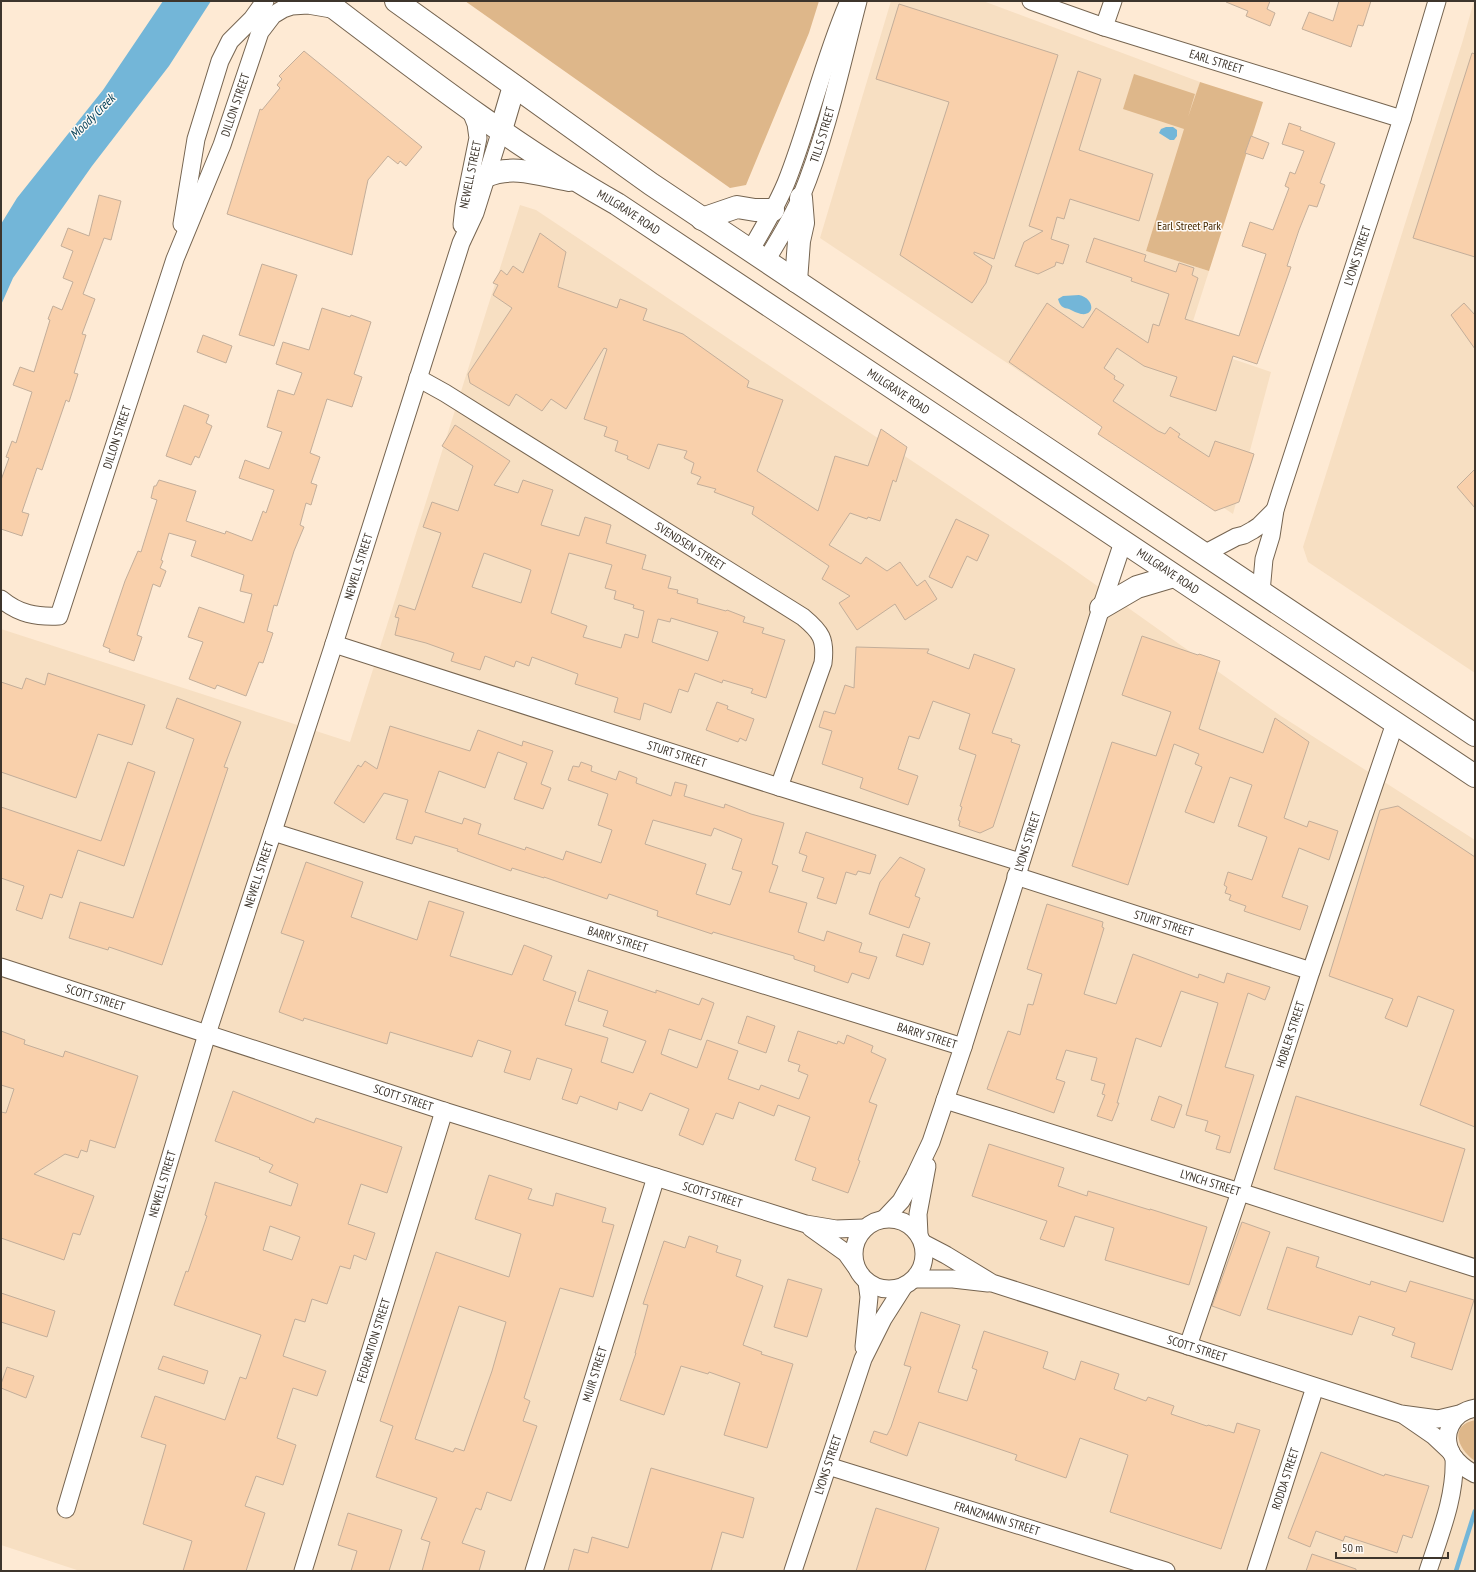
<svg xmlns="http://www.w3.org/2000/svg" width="1476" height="1572" viewBox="0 0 1476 1572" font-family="'PT Sans Narrow',sans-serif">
<rect width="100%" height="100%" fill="#feead4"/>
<!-- built -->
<path fill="#f7dfc2" d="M891 1H983L1200 82 1146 251 1209 271 1186 343 1271 372 1233 514 820 238Z
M1474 1H1475V673L1308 562 1303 547 1463 40Z
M520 205 536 210 1062 561 1281 716 1475 840V1571H80L1 1545V629L350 742Z"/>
<!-- green -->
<path fill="#deb78a" d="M465 1H819L809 33 746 185 730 188Z
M1134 74 1195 94 1188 117 1200 82 1263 102 1209 271 1146 251 1184 129 1123 109Z
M1475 1420V1461C1458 1449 1448 1426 1475 1420Z"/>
<!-- water -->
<path fill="#73b6d8" d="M163 1H211L169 66 92 166 13 278 1 305V224L17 198 103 90Z
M1166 127H1173L1177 130V136L1174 140H1170L1159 133 1161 129Z
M1079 295C1094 298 1096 316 1081 314 1077 313 1073 311 1069 309 1064 308 1061 307 1059 302L1058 299 1063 296Z"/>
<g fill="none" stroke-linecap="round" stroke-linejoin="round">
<!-- stream -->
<path stroke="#73b6d8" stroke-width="4.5" d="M1456 1571 1475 1511"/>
</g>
<!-- building -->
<path fill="#f9d0ab" stroke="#c3ae9a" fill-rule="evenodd" d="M1226 1H1270L1267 9 1275 13 1270 26 1246 16 1248 11 1226 2Z
M1339 1H1371L1363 26 1358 25 1351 47 1302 29 1309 12 1333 21Z
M899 4 1058 55 994 259 974 252V254L992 266 986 283 972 303 900 255 949 102 876 79Z
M304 51 422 147 406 166 400 161 398 164 388 156 368 180 352 255 227 214 260 109 262 110 280 88 277 85 282 79 279 76Z
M1472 53 1475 54V257L1413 238Z
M1078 71 1101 79 1079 150 1153 174 1139 221 1070 199 1064 219 1057 217 1051 239 1069 245 1063 264 1056 262 1055 266 1038 274 1015 266 1024 242 1043 231 1029 226Z
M1289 123 1301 127 1300 130 1335 143 1320 183 1325 185 1317 207 1309 205 1299 230 1287 266 1291 267 1257 364 1233 356 1216 411 1170 396 1177 377 1144 366 1117 348 1104 368 1115 376 1114 379 1124 385 1113 401 1158 431 1165 434 1170 427 1180 434 1178 437 1209 457 1215 441 1254 454 1239 502 1215 511 1098 434 1102 427 1009 362 1047 303 1083 328 1096 308 1148 343 1153 324 1159 326 1169 294 1131 281 1132 278 1086 262 1094 238 1146 255 1144 261 1176 272 1179 263 1194 268 1192 275 1198 278 1185 319 1239 336 1266 254 1242 246 1250 222 1273 230 1289 188 1285 186 1290 172 1295 174 1304 151 1282 144Z
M1251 136 1269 143 1263 159 1245 153Z
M99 195 121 201 111 240 104 238 83 294 95 299 82 334 86 335 74 373 78 374 69 402 66 400 42 470 37 468 22 512 29 514 22 536 1 529V480L9 458 6 457 12 441 16 443 32 392 13 385 20 367 34 372 50 320 48 319 53 306 62 310 73 282 63 278 73 251 61 246 68 228 89 236Z
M540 233 566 252 558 287 617 308 620 299 647 309 643 320 683 334 749 381 747 387 783 400 757 471 818 511 835 456 868 466 881 429 907 447 896 482 893 480 880 521 868 517 867 519 850 513 829 545 861 564 866 557 887 571 900 562 917 586 925 580 937 599 905 620 895 604 857 630 839 603 850 596 822 579 829 566 752 514 754 507 714 492 716 489 697 484 701 477 691 473 694 463 684 458 687 451 658 444 649 469 627 459 628 456 615 451 618 441 604 436 607 427 584 419 607 349 604 348 566 409 551 399 542 411 516 394 509 406 470 383 468 374 512 308 493 295 498 285 493 283 501 270 507 275 513 266 523 273Z
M262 264 297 275 274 346 239 335Z
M1464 303 1475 315V349L1451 315Z
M322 308 350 317 351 315 371 322 354 374 362 377 352 407 327 399 310 453 320 457 311 483 317 485 311 505 306 503 300 525 304 527 294 551 277 606 274 605 267 631 273 633 263 663 259 662 246 696 217 685 215 689 189 679 203 642 188 637 199 607 244 623 252 594 240 591 244 575 191 556 196 541 169 533 161 560 163 561 160 568 166 571 160 587 153 584 137 635 142 637 134 661 109 652 110 649 103 646 125 581 138 551 141 552 157 500 151 498 154 486H156L159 480 196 491 186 521 225 534 226 531 252 541 263 511 266 513 274 490 239 478 245 460 269 469 282 432 267 427 278 390 294 395 302 373 276 364 283 342 309 350Z
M203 335 232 346 226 363 197 352Z
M184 405 209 415 206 423 212 426 199 458 195 456 191 465 166 456Z
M455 425 510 461 494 485 518 493 523 480 553 490 541 525 579 536 585 517 611 525 606 543 646 555 642 569 671 577 668 588 678 590 677 593 698 599 697 603 726 611 727 610 745 617 743 622 764 628 762 633 785 640 766 698 751 693 753 689 723 680 722 683 695 673 688 692 679 689 671 713 644 703 640 720 614 712 618 698 575 684 578 674 532 657 529 666 516 661 514 667 485 656 480 670 451 661 454 653 426 643 395 635 399 618 395 617 399 605 415 610 441 533 423 527 432 502 458 511 473 466 442 446ZM484 553 531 570 521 603 472 587ZM569 553 612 565 605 588 616 591 614 599 634 605 633 608 644 611 638 638 625 634 621 648 583 637 587 626 551 613ZM671 618 718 632 708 661 652 642 658 619 670 622Z
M1475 469V508L1457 487Z
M956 519 989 535 977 561 967 556 952 588 929 577Z
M1142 636 1198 655 1199 654 1220 661 1199 729 1263 753 1275 718 1309 742 1284 818 1307 827 1309 821 1338 831 1329 860 1299 848 1282 897 1308 906 1300 930 1244 911 1246 906 1229 900 1231 895 1225 893 1227 887 1224 885 1228 872 1252 880 1267 837 1238 826 1252 785 1230 777 1214 823 1185 812 1202 767 1195 764 1199 754 1174 744 1128 885 1072 866 1112 742 1156 756 1171 712 1122 695Z
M856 647 929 649 927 653 969 669 974 654 1015 669 992 733 1012 739 1011 742 1020 745 993 827 980 833 959 826 960 821 958 820 962 807 960 806 976 755 959 749 970 714 933 701 919 739 909 736 898 769 918 776 908 805 860 788 863 778 822 764 832 731 819 727 824 711 835 714 845 685 854 688Z
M48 673 145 705 132 745 98 734 76 798 1 772V682L22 689 26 678 45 685Z
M177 698 241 722 224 767 228 768 162 965 109 947 108 950 69 938 80 902 133 918 194 739 166 728Z
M717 702 728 706 727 709 754 719 746 741 740 738 738 742 706 730Z
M390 726 470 751 478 730 522 746 523 741 553 751 541 784 551 788 543 809 514 799 527 763 498 752 485 788 439 771 425 812 462 824 464 818 481 824 478 834 525 850 526 847 563 860 566 851 601 863 612 830 598 825 608 794 568 780 573 766 579 767 581 762 592 766 591 771 616 780 619 771 637 778 636 783 671 796 675 782 687 785 684 796 724 808 725 804 751 814 784 823 772 864 778 866 769 892 807 903 798 932 824 941 827 931 862 943 859 952 877 957 869 979 852 973 848 983 814 971 815 966 794 959V956L713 932 712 934 694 928 657 916 658 911 609 894 607 899 544 877V878L512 868 511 871 457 851 458 849 415 836 412 844 396 839 408 800 384 793 364 823 334 803 358 765 361 767 365 761 377 769ZM653 820 711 836 714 828 742 839 732 869 742 872 730 905 696 894 706 864 645 844Z
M128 762 155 772 124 866 78 850 62 898 50 894 42 919 16 910 24 886 1 878V807L101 841Z
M1398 806 1475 857V1127L1420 1105 1454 1010 1418 996 1407 1027 1385 1018 1393 999 1329 976 1380 810Z
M806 832 876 855 870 874 858 871 856 875 846 872 836 904 817 898 824 878 802 871 807 856 799 853Z
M900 857 925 869 915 896 920 898 909 928 869 914 880 882Z
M306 862 363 882 351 917 417 940 429 901 464 912 450 956 512 975 524 945 552 956 543 980 576 992 565 1025 608 1038 601 1062 633 1073 646 1041 603 1026 608 1011 578 1001 588 970 656 993V990L699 1005 702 998 714 1003 701 1040 669 1029 661 1054 697 1068 707 1040 738 1051 728 1079 759 1090 761 1085 799 1099 808 1075 798 1071 800 1065 788 1061 798 1031 837 1044 838 1041 844 1044 847 1035 873 1046 871 1052 886 1059 869 1102 877 1105 858 1160 860 1161 848 1193 812 1180 816 1168 795 1160 810 1117 778 1105 774 1116 739 1102 733 1119 716 1113 703 1145 679 1135 689 1109 650 1093 642 1111 619 1102 617 1110 580 1096 577 1104 562 1099 572 1069 537 1058 530 1080 504 1072 511 1051 478 1040 472 1057 390 1032 387 1044 304 1018 303 1021 279 1012 304 941 281 933Z
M1047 904 1103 922 1102 927 1104 928 1084 994 1116 1004 1133 954 1198 978 1199 974 1224 983 1227 973 1270 987 1265 1000 1248 993 1225 1067 1254 1075 1230 1153 1216 1149 1220 1136 1205 1131 1208 1121 1186 1115 1218 1003 1181 991 1161 1047 1136 1038 1117 1103H1119L1112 1121 1097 1116 1105 1095 1102 1094 1105 1084 1091 1080 1097 1058 1066 1050 1056 1079 1065 1082 1054 1113 987 1089 1008 1031 1020 1035 1028 1004 1033 1005 1042 974 1027 969Z
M903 934 930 943 923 965 896 956Z
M747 1016 775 1026 766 1053 738 1043Z
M1 1031 25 1040 24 1044 63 1057 65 1051 138 1076 115 1148 90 1140 87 1152 81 1150 78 1158 65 1154 34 1174 94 1196 80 1235 73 1233 64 1260 1 1238V1112L6 1113 14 1089 1 1085Z
M233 1091 314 1123 316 1118 402 1147 387 1193 361 1184 348 1224 375 1233 366 1260 354 1255 350 1269 340 1266 327 1304 312 1299 305 1322 295 1319 283 1356 326 1371 317 1396 293 1388 277 1438 296 1445 283 1485 256 1476 245 1506 265 1513 246 1571H183L192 1541 143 1524 166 1445 141 1437 155 1396 225 1420 240 1377 246 1379 261 1335 174 1305 186 1271 188 1272 207 1216 205 1215 215 1182 291 1206 298 1184 269 1172 273 1165 259 1159 260 1158 215 1141ZM270 1226 300 1237 292 1260 263 1250Z
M1159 1096 1182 1105 1174 1128 1151 1120Z
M1296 1096 1465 1149 1443 1222 1274 1169Z
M989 1144 1064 1168 1058 1186 1087 1196 1088 1191 1150 1210V1209L1207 1227 1189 1285 1105 1260 1114 1228 1075 1216 1064 1247 1040 1239 1047 1221 972 1196Z
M489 1175 532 1189 528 1199 553 1206 556 1193 606 1208 602 1222 614 1225 593 1297 560 1288 524 1398 530 1401 523 1421 537 1426 511 1501 487 1492 481 1510 476 1508 462 1543 485 1551 479 1571H422L430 1542 421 1539 437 1498 376 1477 393 1426 380 1421 436 1252 509 1277 521 1234 475 1219ZM459 1306 506 1322 492 1371 464 1451 455 1448 453 1452 415 1439Z
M1242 1222 1270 1232 1240 1316 1212 1306Z
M689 1236 718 1246 716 1252 741 1260 736 1276 763 1286 743 1345 762 1352 761 1354 793 1364 767 1448 724 1435 740 1383 709 1372 708 1374 681 1366 664 1415 620 1400 636 1353H635L648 1305 643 1304 664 1241 685 1248Z
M1287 1247 1319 1257 1316 1267 1370 1285 1371 1281 1406 1292 1410 1281 1474 1300 1452 1370 1411 1357 1415 1343 1392 1335 1395 1328 1359 1316 1352 1335 1267 1309Z
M788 1279 822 1289 807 1337 774 1327Z
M1 1293 55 1311 47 1337 1 1322Z
M921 1312 960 1325 938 1392 967 1401 977 1370 972 1368 984 1331 1048 1352 1043 1368 1075 1380 1081 1361 1119 1374 1114 1389 1146 1401 1148 1397 1174 1406 1171 1414 1207 1426 1208 1425 1234 1433 1237 1423 1260 1430 1221 1549 1110 1512 1128 1455 1080 1438 1066 1478 1015 1460 1017 1455 919 1422 907 1456 870 1442 874 1431 887 1435 891 1427 911 1367 904 1365Z
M163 1356 208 1371 204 1384 158 1369Z
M7 1367 34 1376 26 1398 1 1388V1384Z
M1321 1452 1384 1476 1385 1474 1429 1486 1412 1538 1403 1535 1397 1553 1345 1536 1343 1541 1316 1531 1310 1547 1288 1538Z
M651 1468 754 1498 743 1538 722 1532 711 1571H568L574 1549 588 1553 592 1537 628 1548Z
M876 1508 939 1528 925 1571H856Z
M348 1513 402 1530 389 1571H351L357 1551 338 1545Z
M1312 1554 1356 1569V1571H1306Z"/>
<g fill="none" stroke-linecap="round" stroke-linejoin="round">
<!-- minor casing -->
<g stroke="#756450" stroke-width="19">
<g id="minor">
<path id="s1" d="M1031 1 1104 27 1402 119"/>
<path d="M1104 27 1113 1"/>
<path d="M182 224 196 139 220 61 230 41 252 19 265 1"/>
<path id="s2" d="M462 225 464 207 478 138 476 124 470 109"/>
<path d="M750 251C763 229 776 207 786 183 810 123 823 60 849 1"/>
<path id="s3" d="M766 261C778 240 792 219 801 197 827 134 841 66 858 1"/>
<path id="s4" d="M418 378 445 393 803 617C821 632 826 639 823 663L779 787"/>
<path d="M1204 554 1236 537 1244 535 1253 530 1259 526 1275 510"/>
<path id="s5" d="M1261 592 1264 559 1271 536 1275 510 1280 494 1402 119 1437 1"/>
<path id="s6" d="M1 599C19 614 36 617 59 616L175 259 222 145 260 32 273 15 283 9 292 6 308 5 337 10"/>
<path id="s7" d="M334 644 779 787 1020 862"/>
<path id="s8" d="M273 832 963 1047"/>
<path id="s9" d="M1016 876 1311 971"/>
<path id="s10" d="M1 967 444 1111 806 1224 836 1229 864 1228"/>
<path id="s11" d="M945 1100 1240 1192 1475 1268"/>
<path id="s12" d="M885 1218 901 1201 914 1178 931 1142 963 1047 1101 608 1123 542"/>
<circle cx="889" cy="1254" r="35"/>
<path d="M811 1228 846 1253 856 1267"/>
<path d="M919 1235 918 1214 927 1166"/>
<path id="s13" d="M923 1243 946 1255 992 1283 1401 1414 1438 1419 1459 1414"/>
<path d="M915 1279H953L988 1283"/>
<path id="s14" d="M1188 1346 1240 1192 1311 971 1395 723"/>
<path d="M864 1347 869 1297 867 1282"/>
<path d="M1475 1408C1452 1412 1440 1435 1453 1456 1459 1464 1467 1470 1475 1474"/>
<path d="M1405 1416 1434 1436 1451 1452"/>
<path id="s15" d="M828 1466 1166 1571"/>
<path id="s16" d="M66 1509 207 1034 334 644 461 243 475 213 501 130"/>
<path id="s17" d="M303 1571 444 1111"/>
<path id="s18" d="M534 1571 656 1177"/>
<path id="s19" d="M793 1571 863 1359 883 1319 904 1286"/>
<path id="s20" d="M1256 1571 1315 1387"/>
<path d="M1428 1571C1440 1534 1456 1496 1454 1457"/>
</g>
</g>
<!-- major casing -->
<g stroke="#756450" stroke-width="24">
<g id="major">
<path id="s21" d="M325 1C419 72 514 146 617 204L1475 776"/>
<path d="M396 1 651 184 1475 735"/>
<path d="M501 130 514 86"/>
<path d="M486 176C513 164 541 175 569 180"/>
<path d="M702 219 737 207 755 210H773"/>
<path d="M796 281 799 241 803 223 801 198"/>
<path d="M1101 608 1137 587 1174 576"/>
</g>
</g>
<!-- minor -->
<use href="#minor" stroke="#fff" stroke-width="17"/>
<!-- major -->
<use href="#major" stroke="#fff" stroke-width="22"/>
</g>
<g text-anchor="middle" stroke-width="3" stroke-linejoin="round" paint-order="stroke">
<!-- street labels -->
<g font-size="12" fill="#3d352c" stroke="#fefaf6">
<text dy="4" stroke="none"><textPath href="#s1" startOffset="195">EARL STREET</textPath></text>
<text dy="4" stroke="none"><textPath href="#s6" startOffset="603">DILLON STREET</textPath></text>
<text dy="4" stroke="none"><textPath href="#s3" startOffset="139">TILLS STREET</textPath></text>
<text dy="4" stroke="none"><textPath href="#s2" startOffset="51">NEWELL STREET</textPath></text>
<text dy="4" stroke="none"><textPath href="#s21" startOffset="370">MULGRAVE ROAD</textPath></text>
<text dy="4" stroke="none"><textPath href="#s5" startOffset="351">LYONS STREET</textPath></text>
<text dy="4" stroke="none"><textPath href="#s21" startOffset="694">MULGRAVE ROAD</textPath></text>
<text dy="4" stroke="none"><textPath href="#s6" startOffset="250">DILLON STREET</textPath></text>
<text dy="4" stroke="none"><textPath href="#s4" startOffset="320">SVENDSEN STREET</textPath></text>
<text dy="4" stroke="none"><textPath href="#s16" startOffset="987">NEWELL STREET</textPath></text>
<text dy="4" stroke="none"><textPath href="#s21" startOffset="1018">MULGRAVE ROAD</textPath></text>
<text dy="4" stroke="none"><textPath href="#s7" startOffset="360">STURT STREET</textPath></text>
<text dy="4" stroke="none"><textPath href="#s12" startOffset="405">LYONS STREET</textPath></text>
<text dy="4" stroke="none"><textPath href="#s16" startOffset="663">NEWELL STREET</textPath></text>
<text dy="4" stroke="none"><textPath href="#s9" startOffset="155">STURT STREET</textPath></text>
<text dy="4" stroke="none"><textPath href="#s8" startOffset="361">BARRY STREET</textPath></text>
<text dy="4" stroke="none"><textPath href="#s10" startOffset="99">SCOTT STREET</textPath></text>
<text dy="4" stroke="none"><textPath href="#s14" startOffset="328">HOBLER STREET</textPath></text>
<text dy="4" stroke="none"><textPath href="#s8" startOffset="685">BARRY STREET</textPath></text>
<text dy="4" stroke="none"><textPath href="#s10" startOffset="423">SCOTT STREET</textPath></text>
<text dy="4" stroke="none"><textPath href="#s11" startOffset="278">LYNCH STREET</textPath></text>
<text dy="4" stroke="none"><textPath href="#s16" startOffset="339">NEWELL STREET</textPath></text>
<text dy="4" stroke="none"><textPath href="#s10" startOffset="747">SCOTT STREET</textPath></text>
<text dy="4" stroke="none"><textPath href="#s17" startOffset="241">FEDERATION STREET</textPath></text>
<text dy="4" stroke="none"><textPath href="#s13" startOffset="295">SCOTT STREET</textPath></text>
<text dy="4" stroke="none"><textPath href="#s18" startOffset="206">MUIR STREET</textPath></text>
<text dy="4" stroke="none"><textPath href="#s19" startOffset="112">LYONS STREET</textPath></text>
<text dy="4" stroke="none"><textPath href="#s20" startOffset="97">RODDA STREET</textPath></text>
<text dy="4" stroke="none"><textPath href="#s15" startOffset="177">FRANZMANN STREET</textPath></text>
</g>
<!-- park labels -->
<g font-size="12" fill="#452800" stroke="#fefaf6">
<text x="1189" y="230">Earl Street Park</text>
</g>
<!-- water labels -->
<g font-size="13" font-style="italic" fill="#08435a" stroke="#fefaf6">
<text transform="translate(92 116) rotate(-45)" y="5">Moody Creek</text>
</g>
</g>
<!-- border -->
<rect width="1476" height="1572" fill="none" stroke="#3d352c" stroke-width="4"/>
<!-- scale -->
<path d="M1336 1552v6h112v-6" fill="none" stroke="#3d352c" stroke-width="2"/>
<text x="1342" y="1552" font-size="12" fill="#3d352c" stroke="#fefaf6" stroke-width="3" paint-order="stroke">50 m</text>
</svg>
